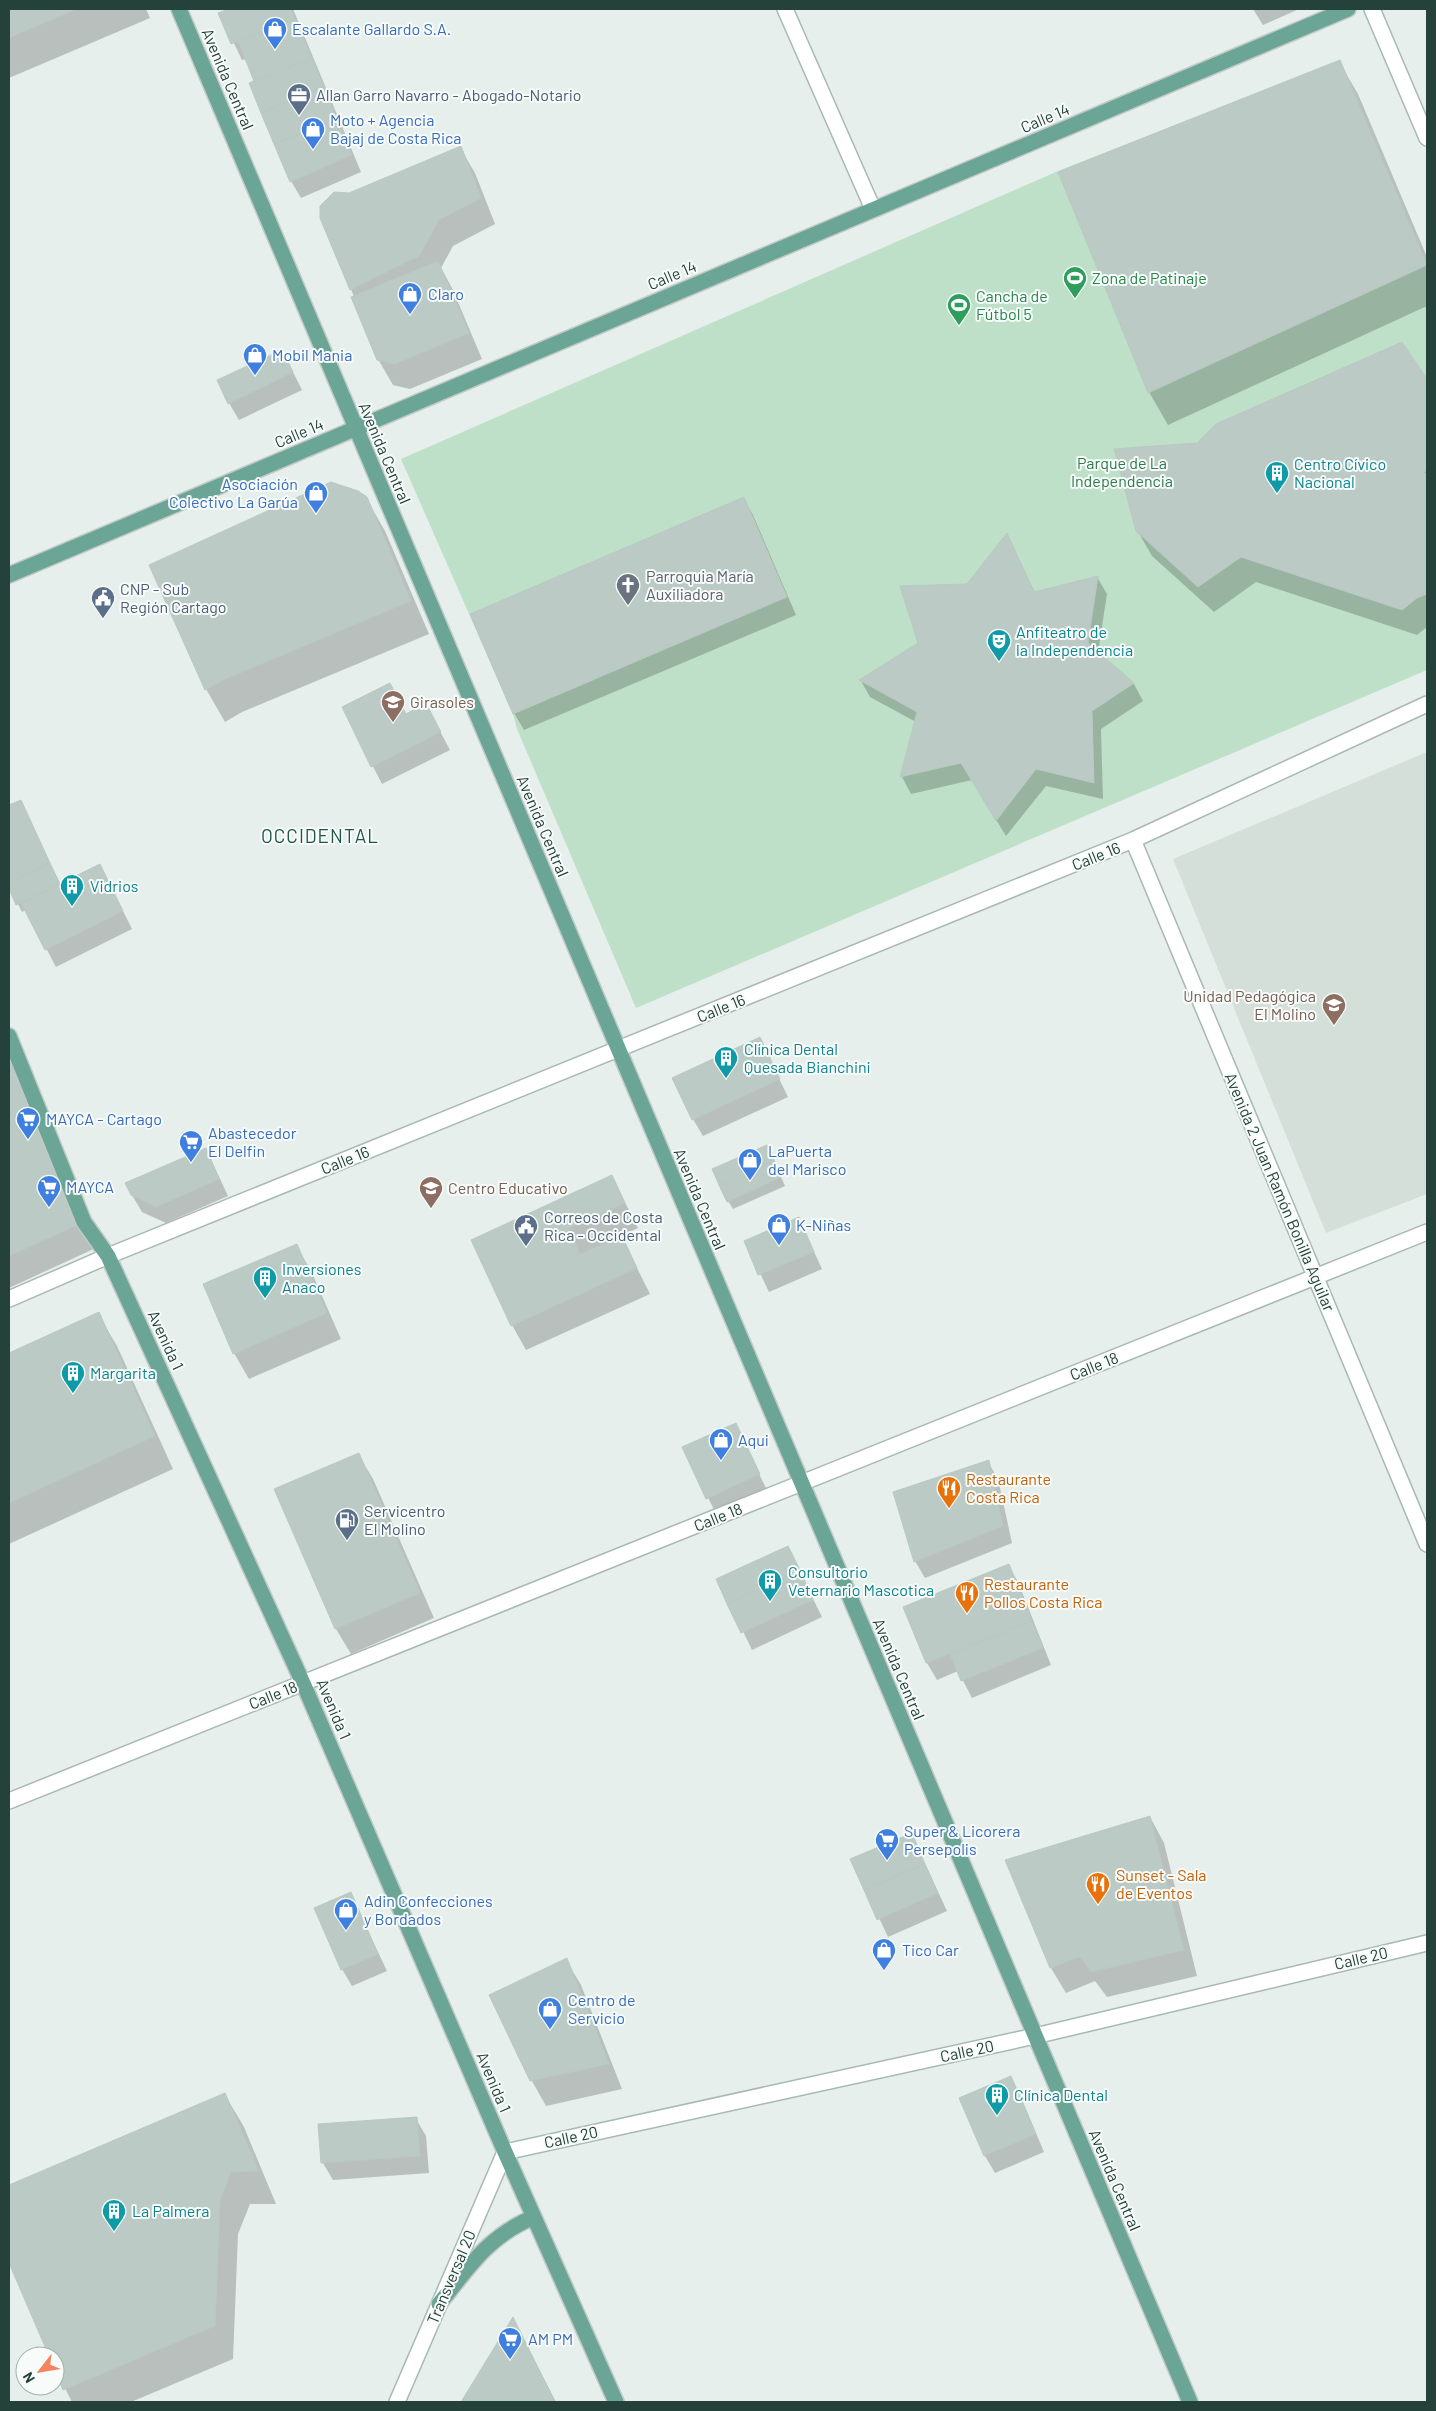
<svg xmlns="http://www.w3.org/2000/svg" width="1436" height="2411" viewBox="0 0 1436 2411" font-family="Barlow,sans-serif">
<rect width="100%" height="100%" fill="#e6efeb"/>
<!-- built -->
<path fill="#d4dfda" d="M1427 752V1194L1326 1233 1173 859Z"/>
<!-- green -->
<path fill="#bfe0c8" d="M1340 60 1427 266V670L636 1008 517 729 513 714 401 459 1058 171Z"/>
<!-- shadow -->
<path fill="#0003" d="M9 9H146L150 18 9 78Z
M232 9H293L361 172 301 198 291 181 247 59 242 60 220 14Z
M1253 9H1299L1263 25Z
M1339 62 1358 94 1427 257V306L1168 425 1149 392Z
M460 148 475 173 495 224 453 246 441 268 452 288 482 359 410 389 393 385 378 359 351 289Z
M1402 344 1427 381V627L1417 635 1256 582 1214 612 1152 556 1137 530 1197 445Z
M291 368 302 390 239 420 229 403Z
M366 498 385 531 429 634 242 712 225 722 206 689Z
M743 498 753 515 796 615 524 730 514 713Z
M1007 535 1035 593 1097 577 1107 594 1098 653 1134 684 1143 701 1101 729 1103 799 1046 786 1006 836 972 780 911 794 902 777 916 722 870 697 861 681 919 643Z
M343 708 406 715 435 722 450 750 382 784Z
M20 801 60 885 109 883 132 929 56 967 26 910 22 912 9 886V806Z
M759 1038 788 1097 703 1136 693 1119Z
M9 1056 98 1247 9 1288Z
M206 1149 228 1196 166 1223 142 1212 132 1195Z
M771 1154 785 1186 733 1209 728 1201Z
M612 1177 638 1228 621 1236 650 1294 526 1350 512 1325 473 1240Z
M799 1219 822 1269 769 1292 745 1242Z
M296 1245 311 1271 341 1339 249 1379 234 1353Z
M98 1314 117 1346 173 1469 9 1544V1355Z
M735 1425 768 1492 717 1516 684 1448Z
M358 1454 373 1479 434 1618 351 1654 336 1629 276 1490Z
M988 1462 998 1479 1012 1543 925 1578 915 1561Z
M788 1548 822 1617 752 1650 718 1579Z
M1008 1565 1018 1582 1051 1665 972 1698 958 1671 937 1680 927 1663Z
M1150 1817 1164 1843 1197 1976 1107 1997 1095 1981 1066 1993 1051 1968 1007 1861Z
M911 1834 947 1911 888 1937 852 1860Z
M350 1893 387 1971 352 1986 342 1969Z
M566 1960 581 1985 622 2089 546 2106 532 2081 491 1996Z
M1010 2078 1020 2095 1044 2152 995 2173 985 2156 960 2099Z
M225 2095 244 2127 276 2204H250L238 2234 233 2359 131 2402H72L55 2368V2356H50L9 2259V2186Z
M416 2119 426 2136 429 2173 333 2180 323 2163Z
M513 2319 556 2402H462Z"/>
<!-- building -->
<path fill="#bbcac4" stroke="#b8c9c2" d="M9 9H77L9 38Z
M229 9H291L295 18 231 44 218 13Z
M295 18 312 58 254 81 238 41Z
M312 58 324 87 261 113 249 83Z
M1340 60 1427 265 1148 393 1058 172Z
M324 87 337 119 274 144 261 113Z
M337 119 352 155 290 182 274 144Z
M461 146 481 198 439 220 419 256 350 290 320 218V206L334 192 349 193Z
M438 261 469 333 395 364 377 360 351 297Z
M1402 342 1427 379V469L1424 473 1427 474V594L1417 598 1402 610 1241 557 1198 587 1136 531 1114 449 1197 443 1216 424Z
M282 350 293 372 228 404 217 380Z
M331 482 358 491 367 497 411 601 223 680 205 690 149 565Z
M744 497 787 597 513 714 470 614Z
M1007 533 1034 592 1098 576 1088 643 1134 683 1092 711 1094 783 1036 769 996 821 961 763 900 777 917 712 859 680 918 643 900 586 967 584Z
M390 683 406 714 426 703 441 732 371 767 342 707Z
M21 800 50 863 9 882V805Z
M50 863 60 884 16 905 9 889V882Z
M100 864 123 911 45 950 21 903Z
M760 1037 780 1079 692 1120 672 1078Z
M9 1059 84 1222 9 1256Z
M767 1145 774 1160 719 1185 712 1169Z
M206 1148 219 1179 156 1207 131 1195 125 1183Z
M774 1160 781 1177 727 1202 719 1185Z
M612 1175 625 1203 568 1228 580 1254 622 1236 637 1268 511 1326 471 1240Z
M799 1217 814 1252 758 1275 744 1241Z
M297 1244 327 1313 233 1354 203 1284Z
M99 1312 155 1436 9 1503V1353Z
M736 1423 760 1474 706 1499 682 1447Z
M359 1453 420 1593 335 1629 274 1489Z
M989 1460 1003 1526 914 1562 893 1492Z
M788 1546 800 1570 727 1604 716 1579Z
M1009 1564 1032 1621 926 1663 903 1607Z
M800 1570 813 1600 741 1633 727 1604Z
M1032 1621 1043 1648 961 1681 950 1654Z
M1150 1816 1184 1950 1091 1972 1080 1957 1050 1968 1005 1860Z
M912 1833 925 1864 864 1890 850 1859Z
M925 1864 938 1893 877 1920 864 1890Z
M351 1892 378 1954 341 1970 314 1908Z
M567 1958 609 2064 530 2081 489 1995Z
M1011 2076 1036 2134 984 2156 959 2098Z
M225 2093 259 2171 231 2172 220 2201 215 2326 63 2390 55 2371V2356H49L9 2263V2185Z
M417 2117 420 2156 321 2163 318 2124Z
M513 2317 555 2402H461Z"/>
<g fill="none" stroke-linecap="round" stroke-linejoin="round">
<!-- minor casing -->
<g stroke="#a8b8b2" stroke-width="18">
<path id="minor" d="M785 9 873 209
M1372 9 1427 138
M1133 840 1427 1544
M9 1299 108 1256 1133 840 1427 704
M9 1801 1427 1232
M397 2402 505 2152 1035 2036 1427 1943"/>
</g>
<!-- major casing -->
<g stroke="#c2cac8" stroke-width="18">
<path id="major" d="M179 9 1190 2402
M9 575 1348 9
M9 1036 84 1222 108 1256 303 1683 505 2152 616 2402
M439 2304C469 2267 488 2236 534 2217"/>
</g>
<!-- minor -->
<use href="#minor" stroke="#fff" stroke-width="15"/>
<!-- major -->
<use href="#major" stroke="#6aa596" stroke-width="15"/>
</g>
<!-- icons -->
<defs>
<g id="shop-pin" transform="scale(1.25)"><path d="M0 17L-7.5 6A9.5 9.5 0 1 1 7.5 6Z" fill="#3f7fe0" stroke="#f7fbf9"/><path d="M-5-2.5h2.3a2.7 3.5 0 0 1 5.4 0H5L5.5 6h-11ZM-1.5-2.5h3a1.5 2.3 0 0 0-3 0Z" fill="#fff"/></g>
<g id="office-pin" transform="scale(1.25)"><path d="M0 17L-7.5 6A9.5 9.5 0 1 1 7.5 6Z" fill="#5c6f8a" stroke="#f7fbf9"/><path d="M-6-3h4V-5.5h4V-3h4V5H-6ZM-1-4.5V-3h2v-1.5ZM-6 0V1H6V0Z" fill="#fff"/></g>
<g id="stadium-pin" transform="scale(1.25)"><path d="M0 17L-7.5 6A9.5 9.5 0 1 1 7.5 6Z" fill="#2e9e5b" stroke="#f7fbf9"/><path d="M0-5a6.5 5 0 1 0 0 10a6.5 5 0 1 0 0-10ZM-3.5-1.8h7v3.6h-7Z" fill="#fff"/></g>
<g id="building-pin" transform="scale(1.25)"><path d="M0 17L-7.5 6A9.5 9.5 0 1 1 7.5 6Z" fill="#0f9aa8" stroke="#f7fbf9"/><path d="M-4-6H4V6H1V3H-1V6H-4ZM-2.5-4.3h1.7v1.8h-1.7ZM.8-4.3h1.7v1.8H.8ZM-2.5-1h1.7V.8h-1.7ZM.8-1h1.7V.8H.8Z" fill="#fff"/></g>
<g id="church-pin" transform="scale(1.25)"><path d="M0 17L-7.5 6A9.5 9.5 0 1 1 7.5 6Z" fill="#6b7280" stroke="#f7fbf9"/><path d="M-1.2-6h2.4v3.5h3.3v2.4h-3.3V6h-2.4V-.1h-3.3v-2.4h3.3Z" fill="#fff"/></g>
<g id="civic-pin" transform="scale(1.25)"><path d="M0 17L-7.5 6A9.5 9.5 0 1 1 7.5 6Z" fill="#5c6f8a" stroke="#f7fbf9"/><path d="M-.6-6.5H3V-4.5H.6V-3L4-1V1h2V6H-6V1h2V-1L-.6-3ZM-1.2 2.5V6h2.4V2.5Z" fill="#fff"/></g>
<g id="theatre-pin" transform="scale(1.25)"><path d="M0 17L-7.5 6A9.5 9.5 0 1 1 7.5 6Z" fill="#0f9aa8" stroke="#f7fbf9"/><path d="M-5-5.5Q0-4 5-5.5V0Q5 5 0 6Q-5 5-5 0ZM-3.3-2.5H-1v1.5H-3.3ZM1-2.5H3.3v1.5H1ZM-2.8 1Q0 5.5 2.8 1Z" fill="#fff"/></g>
<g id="school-pin" transform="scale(1.25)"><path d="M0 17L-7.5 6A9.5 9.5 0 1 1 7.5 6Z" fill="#8d6e63" stroke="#f7fbf9"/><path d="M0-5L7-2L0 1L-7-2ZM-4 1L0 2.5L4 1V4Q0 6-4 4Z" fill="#fff"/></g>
<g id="supermarket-pin" transform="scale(1.25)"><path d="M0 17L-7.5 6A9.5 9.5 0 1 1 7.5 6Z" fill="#3f7fe0" stroke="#f7fbf9"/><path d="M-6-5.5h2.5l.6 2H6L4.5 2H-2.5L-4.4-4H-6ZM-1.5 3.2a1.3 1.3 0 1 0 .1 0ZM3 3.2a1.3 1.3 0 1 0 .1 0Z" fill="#fff"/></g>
<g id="restaurant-pin" transform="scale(1.25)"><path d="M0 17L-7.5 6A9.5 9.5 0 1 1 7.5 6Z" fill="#e8710a" stroke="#f7fbf9"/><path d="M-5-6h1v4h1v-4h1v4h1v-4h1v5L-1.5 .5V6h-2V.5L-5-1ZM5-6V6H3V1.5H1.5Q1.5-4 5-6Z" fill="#fff"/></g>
<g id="fuel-pin" transform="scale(1.25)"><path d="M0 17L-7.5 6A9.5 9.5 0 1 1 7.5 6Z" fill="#5c6f8a" stroke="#f7fbf9"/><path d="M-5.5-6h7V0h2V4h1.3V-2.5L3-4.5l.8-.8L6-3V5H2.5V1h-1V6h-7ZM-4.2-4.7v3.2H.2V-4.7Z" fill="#fff"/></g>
</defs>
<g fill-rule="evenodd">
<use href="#shop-pin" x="275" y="29"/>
<use href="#office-pin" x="299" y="95"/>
<use href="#shop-pin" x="313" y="129"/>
<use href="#stadium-pin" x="1075" y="278"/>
<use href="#shop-pin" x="410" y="294"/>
<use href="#stadium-pin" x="959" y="305"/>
<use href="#shop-pin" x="255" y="355"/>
<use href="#building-pin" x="1277" y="473"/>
<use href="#shop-pin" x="316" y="493"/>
<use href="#church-pin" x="628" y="585"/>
<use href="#civic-pin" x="103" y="598"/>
<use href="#theatre-pin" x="999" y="641"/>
<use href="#school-pin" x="393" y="702"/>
<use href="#building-pin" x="72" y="886"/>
<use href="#school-pin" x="1334" y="1005"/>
<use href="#building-pin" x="726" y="1058"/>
<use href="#supermarket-pin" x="28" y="1119"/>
<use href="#supermarket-pin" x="191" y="1142"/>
<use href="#shop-pin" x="750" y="1160"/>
<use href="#supermarket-pin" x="49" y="1187"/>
<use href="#school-pin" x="431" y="1188"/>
<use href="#shop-pin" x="779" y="1225"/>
<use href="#civic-pin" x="526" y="1226"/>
<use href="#building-pin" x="265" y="1278"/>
<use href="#building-pin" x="73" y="1373"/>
<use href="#shop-pin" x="721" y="1440"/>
<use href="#restaurant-pin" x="949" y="1488"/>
<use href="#fuel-pin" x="347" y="1520"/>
<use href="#building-pin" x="770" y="1581"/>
<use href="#restaurant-pin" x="967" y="1593"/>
<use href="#supermarket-pin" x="887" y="1840"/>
<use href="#restaurant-pin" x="1098" y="1884"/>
<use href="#shop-pin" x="346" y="1910"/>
<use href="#shop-pin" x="884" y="1950"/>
<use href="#shop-pin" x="550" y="2009"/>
<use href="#building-pin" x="997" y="2095"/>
<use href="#building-pin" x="114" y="2211"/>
<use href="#supermarket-pin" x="510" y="2339"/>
</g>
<g text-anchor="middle" stroke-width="4" stroke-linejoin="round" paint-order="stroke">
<!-- shop labels -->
<g font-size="16" fill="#366cbe" stroke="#f7fbf9" text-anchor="start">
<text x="292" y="35">Escalante Gallardo S.A.</text>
<text x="330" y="126">Moto + Agencia<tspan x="330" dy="18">Bajaj de Costa Rica</tspan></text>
<text x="428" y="300">Claro</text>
<text x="272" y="361">Mobil Mania</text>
<text x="298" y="490" text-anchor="end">Asociación<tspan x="298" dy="18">Colectivo La Garúa</tspan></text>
<text x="46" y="1125">MAYCA - Cartago</text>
<text x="208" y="1139">Abastecedor<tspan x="208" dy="18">El Delfin</tspan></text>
<text x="768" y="1157">LaPuerta<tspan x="768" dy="18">del Marisco</tspan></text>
<text x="66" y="1193">MAYCA</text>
<text x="796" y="1231">K-Niñas</text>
<text x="738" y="1446">Aqui</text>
<text x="904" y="1837">Super &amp; Licorera<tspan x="904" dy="18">Persepolis</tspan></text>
<text x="364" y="1907">Adin Confecciones<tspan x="364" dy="18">y Bordados</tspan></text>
<text x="902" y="1956">Tico Car</text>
<text x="568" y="2006">Centro de<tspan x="568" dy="18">Servicio</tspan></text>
<text x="528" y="2345">AM PM</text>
</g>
<!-- street labels -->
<g font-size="16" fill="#24423a" stroke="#f7fbf9">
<text transform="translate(228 79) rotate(67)" y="6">Avenida Central</text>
<text transform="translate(1045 118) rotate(-23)" y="6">Calle 14</text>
<text transform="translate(672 275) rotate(-23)" y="6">Calle 14</text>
<text transform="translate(299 433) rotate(-23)" y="6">Calle 14</text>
<text transform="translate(385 453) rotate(67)" y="6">Avenida Central</text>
<text transform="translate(543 826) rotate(67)" y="6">Avenida Central</text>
<text transform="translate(1096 856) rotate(-22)" y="6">Calle 16</text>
<text transform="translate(721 1008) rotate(-22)" y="6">Calle 16</text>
<text transform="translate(345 1160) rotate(-22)" y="6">Calle 16</text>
<text transform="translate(1280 1192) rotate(67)" y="6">Avenida 2 Juan Ramón Bonilla Aguilar</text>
<text transform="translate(700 1199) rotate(67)" y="6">Avenida Central</text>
<text transform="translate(166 1340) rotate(65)" y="6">Avenida 1</text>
<text transform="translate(1094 1366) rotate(-22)" y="6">Calle 18</text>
<text transform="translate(718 1517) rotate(-22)" y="6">Calle 18</text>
<text transform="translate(899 1669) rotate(67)" y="6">Avenida Central</text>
<text transform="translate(273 1695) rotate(-22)" y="6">Calle 18</text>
<text transform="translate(334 1709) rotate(67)" y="6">Avenida 1</text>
<text transform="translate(1361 1958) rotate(-13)" y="6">Calle 20</text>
<text transform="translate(967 2051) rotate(-12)" y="6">Calle 20</text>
<text transform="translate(494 2082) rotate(67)" y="6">Avenida 1</text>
<text transform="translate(571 2137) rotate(-12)" y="6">Calle 20</text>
<text transform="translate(1115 2180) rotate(67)" y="6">Avenida Central</text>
<text transform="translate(451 2277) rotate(-67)" y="6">Transversal 20</text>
</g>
<!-- service labels -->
<g font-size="16" fill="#4e5e75" stroke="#f7fbf9" text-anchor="start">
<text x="316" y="101">Allan Garro Navarro - Abogado-Notario</text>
<text x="120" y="595">CNP - Sub<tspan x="120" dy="18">Región Cartago</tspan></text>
<text x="544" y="1223">Correos de Costa<tspan x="544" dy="18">Rica - Occidental</tspan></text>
<text x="364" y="1517">Servicentro<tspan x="364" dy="18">El Molino</tspan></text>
</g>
<!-- leisure labels -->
<g font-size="16" fill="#27864d" stroke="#f7fbf9" text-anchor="start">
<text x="1092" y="284">Zona de Patinaje</text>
<text x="976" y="302">Cancha de<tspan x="976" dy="18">Fútbol 5</tspan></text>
</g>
<!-- park labels -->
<g font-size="16" fill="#2d7a4b" stroke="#f7fbf9">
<text x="1122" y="469">Parque de La<tspan x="1122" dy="18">Independencia</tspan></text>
</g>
<!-- culture labels -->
<g font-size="16" fill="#0d838f" stroke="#f7fbf9" text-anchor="start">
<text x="1294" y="470">Centro Cívico<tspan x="1294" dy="18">Nacional</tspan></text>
<text x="1016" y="638">Anfiteatro de<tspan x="1016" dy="18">la Independencia</tspan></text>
<text x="90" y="892">Vidrios</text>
<text x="744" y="1055">Clínica Dental<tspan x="744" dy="18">Quesada Bianchini</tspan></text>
<text x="282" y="1275">Inversiones<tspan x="282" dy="18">Anaco</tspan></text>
<text x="90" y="1379">Margarita</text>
<text x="788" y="1578">Consultorio<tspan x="788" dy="18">Veternario Mascotica</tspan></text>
<text x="1014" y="2101">Clínica Dental</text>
<text x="132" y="2217">La Palmera</text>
</g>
<!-- worship labels -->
<g font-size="16" fill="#5b616d" stroke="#f7fbf9" text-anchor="start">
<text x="646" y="582">Parroquia María<tspan x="646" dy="18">Auxiliadora</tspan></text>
</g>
<!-- education labels -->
<g font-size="16" fill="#785e54" stroke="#f7fbf9" text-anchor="start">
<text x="410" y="708">Girasoles</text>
<text x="1316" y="1002" text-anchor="end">Unidad Pedagógica<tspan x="1316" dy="18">El Molino</tspan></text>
<text x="448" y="1194">Centro Educativo</text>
</g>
<!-- food labels -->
<g font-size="16" fill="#c56008" stroke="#f7fbf9" text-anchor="start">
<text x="966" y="1485">Restaurante<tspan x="966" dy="18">Costa Rica</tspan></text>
<text x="984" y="1590">Restaurante<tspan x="984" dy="18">Pollos Costa Rica</tspan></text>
<text x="1116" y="1881">Sunset - Sala<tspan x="1116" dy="18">de Eventos</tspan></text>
</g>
<!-- quarter labels -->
<g font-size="19" letter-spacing="1" fill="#1f5548" stroke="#f7fbf9">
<text x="320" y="843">OCCIDENTAL</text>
</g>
</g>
<!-- border -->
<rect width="1436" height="2411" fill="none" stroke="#24423a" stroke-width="20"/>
<!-- north arrow -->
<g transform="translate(40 2371) rotate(239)"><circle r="24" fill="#f7fbf9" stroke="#a3b1ad"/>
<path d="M0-4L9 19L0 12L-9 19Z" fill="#f4845f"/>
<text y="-8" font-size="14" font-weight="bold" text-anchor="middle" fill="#24423a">N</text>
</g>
</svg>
